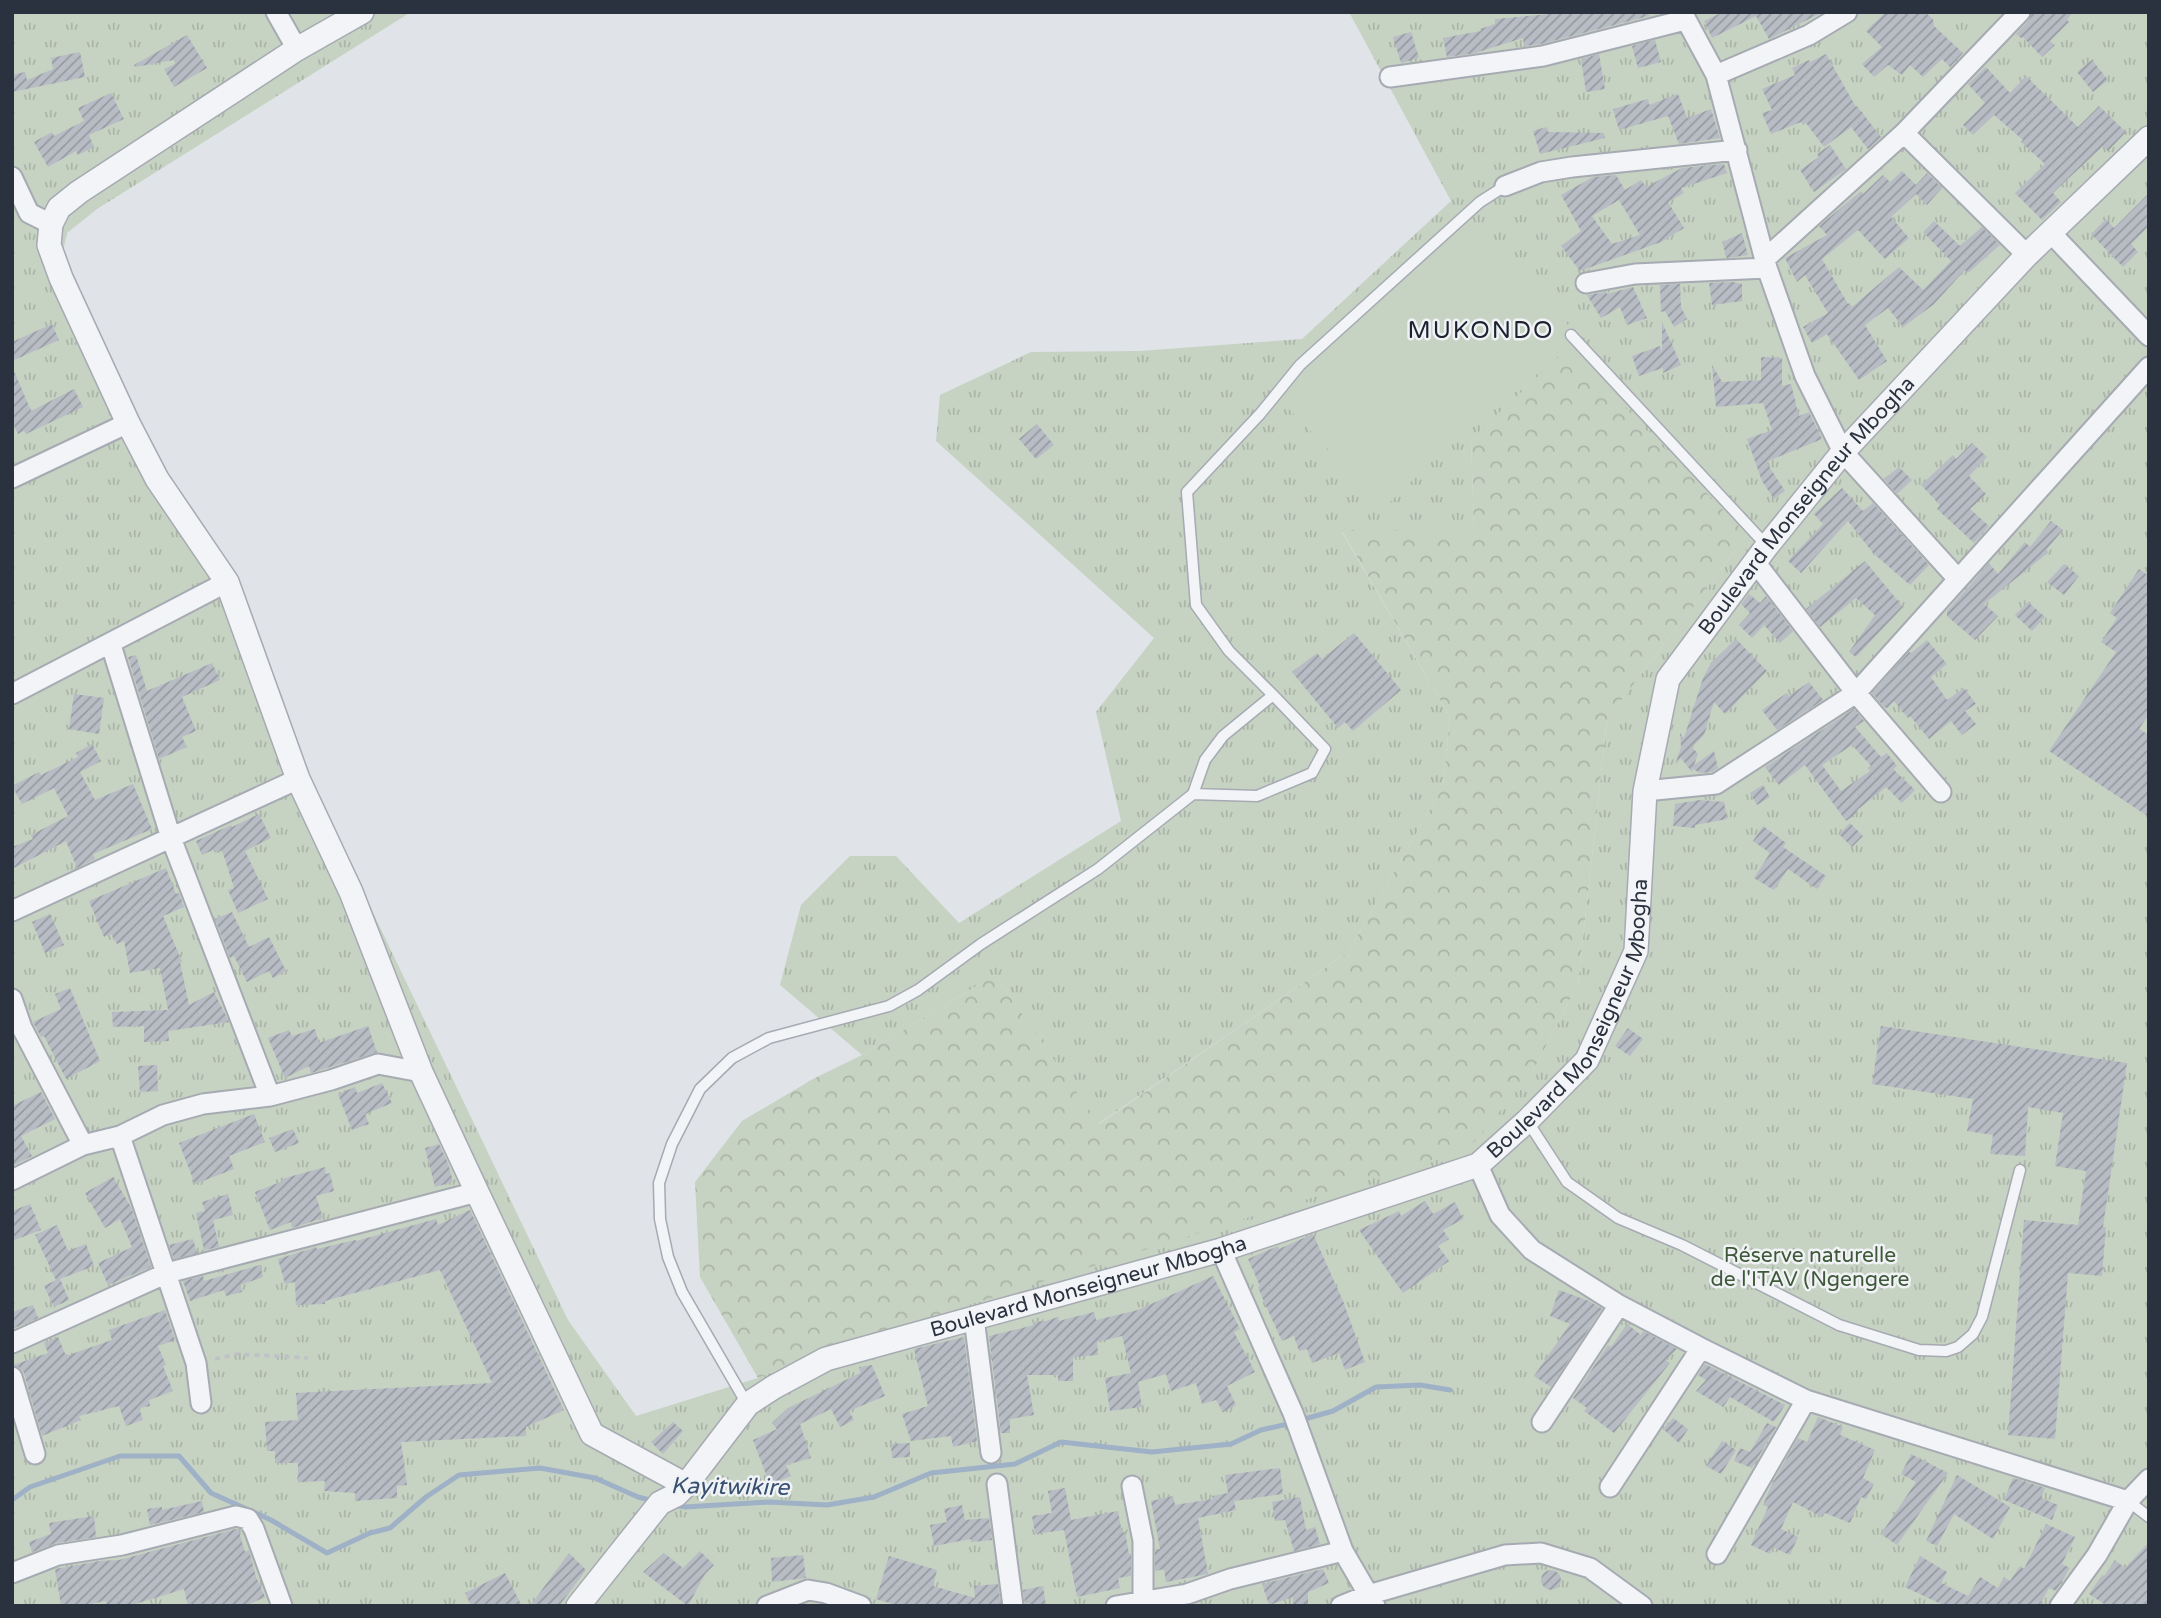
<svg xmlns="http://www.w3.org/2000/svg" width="2161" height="1618" viewBox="0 0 2161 1618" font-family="'Varela Round',sans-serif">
<defs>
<pattern id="grass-tufts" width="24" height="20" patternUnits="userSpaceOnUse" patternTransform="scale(1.75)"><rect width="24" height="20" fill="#c6d2c2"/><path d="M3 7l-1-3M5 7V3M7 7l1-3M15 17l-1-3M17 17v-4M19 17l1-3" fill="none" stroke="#aab5a8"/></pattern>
<pattern id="forest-crowns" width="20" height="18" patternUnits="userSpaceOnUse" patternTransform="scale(1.75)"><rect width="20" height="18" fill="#c6d2c2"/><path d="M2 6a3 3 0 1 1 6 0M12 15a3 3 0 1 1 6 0" fill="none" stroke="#aab5a8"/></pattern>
<pattern id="building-hatch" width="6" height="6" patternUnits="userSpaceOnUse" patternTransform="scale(1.75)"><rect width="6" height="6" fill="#b8bdc5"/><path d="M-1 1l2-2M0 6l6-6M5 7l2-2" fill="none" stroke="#969aa1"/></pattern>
</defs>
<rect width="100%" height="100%" fill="#e0e3e8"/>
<!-- grass -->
<path fill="url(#grass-tufts)" d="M12 12H411L97 209 67 233 61 261 568 1320 636 1416 758 1378 821 1351 1533 1071 1578 984 1607 719 1747 535 1471 439 1474 530 1342 532 1450 717 1443 787 1348 952 1098 1124 995 975 862 1055 780 985 801 905 850 856H896L959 923 1121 821 1096 712 1154 638 936 441 940 395 1031 352 1140 351 1302 339 1451 201 1349 12H2149V1606H12Z"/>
<!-- forest -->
<path fill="url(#forest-crowns)" d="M1568 348 1747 535 1607 719 1578 984 1533 1071 1468 1149 821 1351 758 1378 700 1277 695 1182 742 1121 813 1079 862 1055 995 975 1099 1124 1348 952 1443 787 1450 717 1342 531 1474 530 1471 439Z"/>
<!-- pitch -->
<path fill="#c6d2c2" d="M1458 213 1570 327 1385 507 1273 393Z"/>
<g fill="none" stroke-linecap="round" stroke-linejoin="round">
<!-- stream -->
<path stroke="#9eb1c6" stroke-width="5" d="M1301 1420 1333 1411 1376 1387 1420 1385 1450 1390
M12 1500 30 1487 120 1456H179L211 1493 271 1520 327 1553 370 1533 390 1528 426 1497 459 1475 540 1468 595 1478 638 1497 654 1501
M674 1505 685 1507 769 1502 827 1505 874 1497 931 1473 1015 1464 1061 1442 1152 1452 1231 1444 1261 1430 1292 1423"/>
</g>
<!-- building -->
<path fill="url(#building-hatch)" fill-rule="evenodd" d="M1549 12H1648L1649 16 1541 44 1524 46 1523 38 1475 53 1447 57 1443 38 1481 31 1480 29 1495 24V19L1550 14Z
M1723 12H1823L1769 39 1756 16 1712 38 1704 21Z
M1886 12H1925L1933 19 1934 26 1963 53 1950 67 1942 59 1923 77 1910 65 1902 75 1888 65 1874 77 1862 64 1882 47 1866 31Z
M2032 12H2073L2067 20 2069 22 2050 41 2055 45 2042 57 2023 37 2021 38 2016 34 2029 20Z
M1411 32 1419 58 1401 63 1393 37Z
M187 35 207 68 174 87 164 69 175 64 174 60 135 67 134 65Z
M1655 40 1661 62 1638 68 1632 46Z
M80 52 85 77 12 92V75L25 72 27 80 53 69 51 58Z
M1599 54 1605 89 1586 92 1581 59Z
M1826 54 1856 107 1857 106 1881 137 1868 149 1851 127 1824 147 1806 123 1803 125 1801 122 1771 134 1762 113 1772 110 1762 89 1795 75 1792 68 1809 60 1810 62Z
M2092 60 2108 80 2093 92 2077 72Z
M1986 67 2010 93 2026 76 2078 127 2099 106 2126 132 2108 151 2103 146 2053 193 2061 202 2042 220 2015 193 2045 164 2021 142 2023 140 1994 115 1973 135 1963 125 1985 103 1968 84Z
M111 93 124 119 89 135 94 147 78 155 76 151 48 167 34 142 52 132 54 136 84 121 78 108Z
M1678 94 1687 118 1711 109 1720 138 1679 144 1668 116 1619 130 1613 109 1648 99 1649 105Z
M1547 127 1548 132 1604 133 1605 138 1540 154 1533 131Z
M1830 145 1846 169 1814 192 1800 170 1819 157 1817 154Z
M1724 164 1727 173 1681 188 1684 193 1668 202 1684 228 1661 242 1580 271 1561 246 1581 231 1561 195 1593 177 1616 175 1625 190 1641 180 1646 187 1682 168ZM1619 200 1640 235 1612 244 1592 216Z
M1902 171 1916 185 1927 173 1942 188 1927 205 1916 194 1891 217 1909 238 1885 259 1858 230 1822 259 1848 304 1849 303 1852 307 1899 267 1923 290 1951 261 1923 232 1934 221 1960 246 1982 227 2000 245 1968 273 1965 270 1933 305 1903 327 1888 308 1865 325 1887 361 1859 380 1827 334 1812 343 1803 327 1828 313 1805 275 1797 282 1785 258 1827 235 1819 226 1861 191 1863 194 1883 175 1890 182Z
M2149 193V226L2131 244 2138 252 2123 267 2091 234 2106 219 2114 228Z
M1742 233 1748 255 1727 258 1722 242Z
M1733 282 1742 284V301L1712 305 1709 283Z
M1680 284 1681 307 1687 319 1674 327 1665 311 1661 312 1660 285Z
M1633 287 1647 318 1627 325 1620 307 1601 318 1587 295 1606 292 1607 294Z
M1662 322 1681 365 1663 373V368L1639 376 1632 356 1660 346 1662 352Z
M52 324 59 340 12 361V342Z
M1761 357 1782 358V386L1791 384 1799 416 1809 412 1822 439 1766 462 1785 491 1774 499 1762 481 1747 439 1772 430 1763 403 1716 407 1712 365 1722 382 1761 380Z
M12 366 31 411 74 389 83 407 26 434 24 431 18 434 12 421Z
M1037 424 1054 445 1036 459 1019 439Z
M1972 443 1987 457 1969 476 1986 494 1970 509 1989 526 1974 543 1937 509 1940 505 1921 485 1953 455 1956 459Z
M1899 467 1912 480 1897 494 1884 479Z
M1842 488 1863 511 1873 503 1929 565 1910 585 1873 553 1848 521 1801 573 1788 561 1823 524 1814 514Z
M2051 521 2063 530 2046 550 2049 552 1984 604 1998 616 1975 640 1947 616V611L1989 563 1998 574 2025 542 2030 547Z
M1865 561 1903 607 1856 657 1849 652 1875 615 1856 598 1820 627 1806 609Z
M2064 564 2079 576 2064 595 2047 582Z
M2139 569 2149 576V714L2139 729 2149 735V817L2049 751 2116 652 2101 642 2117 618 2110 613Z
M1749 594 1760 603 1766 596 1793 631 1780 643 1764 625 1752 638 1739 625 1750 613 1741 604Z
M2028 602 2045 617 2032 631 2015 615Z
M1354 633 1401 690 1353 731 1345 722 1338 728 1292 672 1317 653 1322 659Z
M1736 639 1767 671 1725 714 1714 702 1704 735 1692 747 1698 754 1694 765 1714 751 1718 768 1712 772 1700 773 1693 769 1692 772 1681 758 1675 765 1681 747 1680 733 1684 738 1703 678 1711 663Z
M1927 640 1947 664 1931 677 1947 700 1964 688 1976 704 1965 711 1976 724 1962 735 1951 721 1929 739 1910 716 1908 718 1894 701 1887 708 1884 707 1872 693 1909 652 1911 653Z
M136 655 147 691 212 663 220 680 182 697 196 731 182 737 187 747 159 759 128 657Z
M1809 682 1823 700 1777 730 1762 710 1787 693 1789 696Z
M74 694 104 698 99 734 69 729Z
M1854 709 1864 721 1855 727 1881 757 1887 753 1897 766 1893 769 1915 790 1902 803 1886 787 1856 811 1857 813 1846 821 1805 765 1779 785 1765 767ZM1852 745 1871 766 1868 768 1870 771 1841 791 1822 765Z
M92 744 101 761 80 772 95 800 133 784 152 829 93 854 95 859 77 868 66 841 12 869V847L33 839 31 835 68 816 54 788 22 804 12 786 39 772 41 775 78 757 76 753Z
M1763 785 1770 797 1757 805 1750 793Z
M1700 800 1724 802 1727 819 1695 825V828L1673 826 1675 804Z
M259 814 271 838 245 851 268 899 238 913 228 890 234 888 222 850 217 853 215 849 202 855 196 841 231 825 232 827Z
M1850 823 1863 836 1852 847 1839 834Z
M1763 826 1786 843 1783 847 1826 876 1817 889 1788 869 1774 890 1754 878 1770 853 1753 841Z
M166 868 176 894 179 893 184 907 163 916 182 962H180L189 1005 214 992 229 1022 168 1031 169 1041 144 1042V1026L113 1027 112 1012 168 1010 160 968 130 973 124 941 117 944 111 934 104 937 89 901Z
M232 912 249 947 269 937 286 971 273 978 269 971 247 982 234 956 230 958 215 919Z
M50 914 64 945 45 953 32 922Z
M70 988 100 1061 66 1079 44 1036 41 1037 33 1022 61 1009 55 994Z
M368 1026 377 1052 311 1073 309 1066 285 1078 268 1038 289 1030 292 1036 315 1029 319 1043Z
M1881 1026 2127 1063 2103 1227H2106L2102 1276 2068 1273 2055 1439 2008 1435 2024 1220 2078 1225 2086 1171 2055 1166 2063 1113 2028 1107 2025 1156 1990 1154 1993 1135 1967 1131 1973 1099 1872 1084Z
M1628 1028 1643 1039 1630 1056 1615 1046Z
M157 1065 158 1091 140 1092 138 1066Z
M382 1083 392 1103 365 1114 369 1124 352 1130 338 1094 355 1087 357 1093Z
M41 1092 55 1119 21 1136 32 1156 12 1166V1106Z
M254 1114 265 1142 229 1156 234 1169 195 1184 179 1143Z
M293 1129 299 1143 275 1152 269 1138Z
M439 1144 448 1163 453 1182 435 1187 425 1148Z
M325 1167 326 1174 330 1173 334 1191 316 1196 323 1218 292 1228 291 1222 270 1230 255 1192 283 1181 282 1179Z
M113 1177 131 1207 151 1267 108 1285 98 1263 132 1247 120 1219 105 1228 85 1193Z
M228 1194 233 1215 213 1220 219 1247 204 1250 196 1213 205 1211 202 1202Z
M1425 1201 1433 1214 1455 1202 1463 1219 1443 1230 1449 1239 1438 1246 1449 1261 1403 1293 1359 1230 1399 1211 1401 1216Z
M30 1204 41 1230 12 1241V1211Z
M470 1210 564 1410 526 1427V1436L401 1442 407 1485 397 1486V1498L355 1501V1493L324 1491 325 1481 298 1482V1463H275V1451H267L265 1422 298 1420 296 1393 492 1383 440 1270 325 1301V1304L296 1305 295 1282 285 1284 278 1259 316 1247 317 1249 355 1240 356 1241 436 1219 438 1225Z
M57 1225 68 1251 86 1244 94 1266 60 1279 69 1300 54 1307 44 1286 56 1280 35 1235Z
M1313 1234 1343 1301 1365 1362 1345 1370 1339 1353 1312 1363 1307 1349 1299 1351 1294 1336 1282 1341 1264 1302 1258 1287 1260 1286 1248 1259 1278 1246 1279 1249Z
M193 1239 197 1253 174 1259 169 1245Z
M260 1265 263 1277 240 1285 242 1292 226 1296 224 1290 190 1301 183 1281 203 1276 204 1281Z
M1213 1276 1240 1329 1234 1332 1255 1372 1227 1386 1236 1405 1223 1412 1216 1400 1202 1404 1196 1383 1171 1391 1166 1374 1138 1382 1142 1407 1110 1411 1105 1378 1131 1373 1122 1336 1097 1342 1098 1355 1073 1357V1381H1058V1375H1027L1034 1415 1010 1419V1433H1001L989 1336 1034 1325 1033 1322 1046 1321 1058 1317 1059 1321 1094 1312 1096 1320 1138 1310Z
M1559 1290 1589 1301 1602 1309 1551 1387 1534 1376 1570 1324 1550 1316Z
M33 1305 38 1318 12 1329V1312Z
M165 1310 175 1340 158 1346 166 1365 163 1366 173 1391 149 1400 150 1406 139 1408 143 1420 126 1426 119 1406 79 1416 81 1420 42 1436 24 1373 20 1368 13 1365 48 1353 44 1343 58 1337 66 1356 112 1340 109 1330Z
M1627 1324 1641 1335 1643 1331 1677 1349 1666 1360 1670 1363 1614 1433 1584 1411 1587 1408 1573 1398 1608 1345 1611 1347Z
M964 1337 977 1441 953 1447 951 1436 911 1441 902 1414 928 1406 914 1349Z
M1705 1364 1785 1405 1774 1422 1730 1397 1723 1407 1696 1391 1706 1380 1698 1375Z
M872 1365 885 1396 849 1411 854 1420 840 1427 831 1409 800 1424 811 1458 786 1465 791 1476 770 1485 753 1440 777 1429 772 1423 788 1408 860 1373 859 1367Z
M1818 1417 1843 1427 1840 1435 1875 1450 1863 1478 1874 1484 1866 1499 1861 1497 1850 1523 1825 1513 1822 1517 1793 1502 1781 1529 1798 1537 1790 1555 1772 1547 1770 1554 1751 1545 1768 1507 1763 1505 1771 1486 1798 1438 1807 1442Z
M1673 1418 1688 1429 1679 1443 1663 1429Z
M673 1422 683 1431 663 1454 651 1442Z
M1767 1423 1776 1427 1752 1468 1734 1461 1740 1448 1750 1452Z
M1722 1441 1736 1450 1721 1474 1706 1466Z
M910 1443V1457L892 1458 891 1444Z
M1911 1454 1948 1473 1897 1545 1881 1534 1916 1482 1901 1474Z
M1280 1468 1283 1494 1234 1501 1236 1510 1198 1518 1208 1574 1166 1582 1164 1569 1155 1571V1549H1160L1151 1501 1173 1496 1175 1505 1213 1499 1212 1496 1228 1493 1225 1475Z
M1957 1475 2010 1507 1993 1539 1954 1514 1937 1546 1926 1541Z
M2013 1478 2045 1488 2041 1498 2058 1505 2052 1520 2004 1500Z
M1065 1488 1071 1520 1118 1511 1122 1533 1125 1532 1129 1554H1131V1576L1118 1578 1120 1588 1077 1597 1064 1530 1035 1534 1032 1516 1052 1513 1048 1491Z
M1300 1497 1306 1530 1315 1527 1320 1544 1294 1551 1285 1520 1275 1521 1272 1502Z
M202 1501 204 1512 150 1525 147 1509 162 1507V1510Z
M962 1505 965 1520 989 1518 992 1540 971 1542V1539L934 1546 930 1525 947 1522 944 1509Z
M94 1516 96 1537 56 1543 32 1552 29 1542 51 1534 49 1523Z
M2046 1524 2075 1537 2062 1564 2070 1568 2056 1591 2049 1588 2039 1606H1945L1905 1587 1920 1556 1947 1572 1941 1583 1968 1596 1980 1577 1998 1588 2004 1577 2010 1581 2020 1566 2024 1569Z
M236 1529H238L245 1552 249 1550 256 1577 265 1597 245 1606H188L184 1589 129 1606H106V1601L78 1606H61L55 1569 100 1561 119 1560Z
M2149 1542V1606H2107L2089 1594 2102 1575 2104 1576 2115 1560 2125 1568Z
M700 1551 714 1565 705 1574 688 1606 643 1572 664 1553 683 1568Z
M569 1553 586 1570 559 1606H530Z
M803 1555 806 1578 772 1582 771 1558Z
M889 1556 937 1570 933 1586 975 1598 974 1586 998 1584 1001 1606H899L876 1599Z
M1323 1569 1329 1583 1308 1592V1606H1293V1597L1269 1605 1262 1584Z
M1541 1580a10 10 0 1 1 20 0a10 10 0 1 1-20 0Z
M505 1573 522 1606H471L465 1593Z
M1043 1586 1046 1606H1029V1603L1025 1604 1023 1590Z"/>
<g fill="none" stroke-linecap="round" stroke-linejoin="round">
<!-- service casing -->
<g stroke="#a6aab2" stroke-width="13">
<path id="service" d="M1571 335 1767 546
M1193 794 1257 796 1312 773 1325 749 1273 695
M1528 1122 1567 1182 1618 1218 1682 1245 1839 1325 1919 1350 1946 1351 1958 1347 1973 1334 1982 1317 2020 1170
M747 1404 682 1292 668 1257 660 1219 659 1183 672 1144 700 1089 732 1058 769 1038 889 1006 918 990 981 944 1098 869 1193 794 1205 760 1223 736 1273 695 1229 651 1196 605 1187 492 1260 414 1300 365 1480 202 1505 186
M2128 1501 2149 1517"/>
</g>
<!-- minor casing -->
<g stroke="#a6aab2" stroke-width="23">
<path id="minor" d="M276 12 297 49
M1682 12 1716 75 1767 268 1805 376 1843 452 1958 579
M1716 75 1809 35 1847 12
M1390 77 1543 56 1685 20
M1904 133 2027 255
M12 177 29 213 51 224
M1505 186 1541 172 1572 167 1737 150
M2051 233 2149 336
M1765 259 1904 133 2020 12
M1586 283 1635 274 1767 268
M12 478 128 423
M1755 562 1856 693 1941 792
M111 645 171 838 270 1096
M12 694 227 582
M1645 791 1716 784 1856 693 2149 367
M12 911 298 779
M12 999 22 1028 83 1145
M120 1136 196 1363 201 1403
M1478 1165 1500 1215 1532 1250 1619 1305 1701 1348 1806 1400 2128 1501
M12 1180 83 1145 120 1136 163 1115 203 1104 270 1096 331 1080 378 1064 421 1072
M1221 1250 1293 1413 1343 1551 1375 1606
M974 1318 991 1453
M12 1343 167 1273 477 1192
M12 1377 35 1454
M1542 1422 1619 1305
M997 1484 1013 1606
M1132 1486 1143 1541V1603
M1610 1487 1701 1348
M1717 1554 1806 1400
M12 1573 58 1555 122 1545 236 1516 248 1519 254 1529 282 1606
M767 1606 808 1590 826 1593 861 1606
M1116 1606 1187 1594 1230 1579 1343 1551
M1341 1606 1368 1595 1505 1555 1541 1553 1590 1568 1642 1606
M2060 1606 2097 1555 2128 1501 2149 1479"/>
</g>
<!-- tertiary casing -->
<g stroke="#a6aab2" stroke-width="26">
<g id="tertiary">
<path d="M362 12 297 49 79 192 59 208 51 224 49 245 61 278 128 423 157 479 227 582 298 779 351 892 421 1072 477 1192 592 1434 686 1485"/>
<path id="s1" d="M578 1606 660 1503 676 1495 686 1485 748 1404 774 1387 826 1359 1221 1250 1478 1165 1527 1121 1587 1060 1636 951 1645 791 1668 679 1767 546 1843 452 2027 255 2149 138"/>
</g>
</g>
<!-- path -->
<path stroke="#bfc1c7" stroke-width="3.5" stroke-dasharray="5 5" stroke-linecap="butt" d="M215 1359 237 1354 308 1358"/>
<!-- service -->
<use href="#service" stroke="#f3f4f7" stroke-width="10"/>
<!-- minor -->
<use href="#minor" stroke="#f3f4f7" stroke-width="19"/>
<!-- tertiary -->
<use href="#tertiary" stroke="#f3f4f7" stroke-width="23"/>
</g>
<g text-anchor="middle" stroke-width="5" stroke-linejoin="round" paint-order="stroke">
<!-- street labels -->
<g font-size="21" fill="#2a313f" stroke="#f0f2f6">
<text dy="7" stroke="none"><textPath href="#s1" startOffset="1804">Boulevard Monseigneur Mbogha</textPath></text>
<text dy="7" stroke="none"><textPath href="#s1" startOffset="1216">Boulevard Monseigneur Mbogha</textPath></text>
<text dy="7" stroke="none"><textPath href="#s1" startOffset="628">Boulevard Monseigneur Mbogha</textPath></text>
</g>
<!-- park labels -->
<g font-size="21" fill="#3e5938" stroke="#f0f2f6">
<text x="1810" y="1262">Réserve naturelle<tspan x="1810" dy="24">de l'ITAV (Ngengere</tspan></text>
</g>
<!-- water labels -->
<g font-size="23" font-style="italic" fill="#375070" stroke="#f0f2f6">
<text transform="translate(730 1486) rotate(1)" y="8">Kayitwikire</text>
</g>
<!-- quarter labels -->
<g font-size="24" letter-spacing="2" fill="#1c232f" stroke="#f0f2f6">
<text x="1481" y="338">MUKONDO</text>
</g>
</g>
<!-- border -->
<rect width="2161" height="1618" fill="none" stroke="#2a313f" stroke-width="28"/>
</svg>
